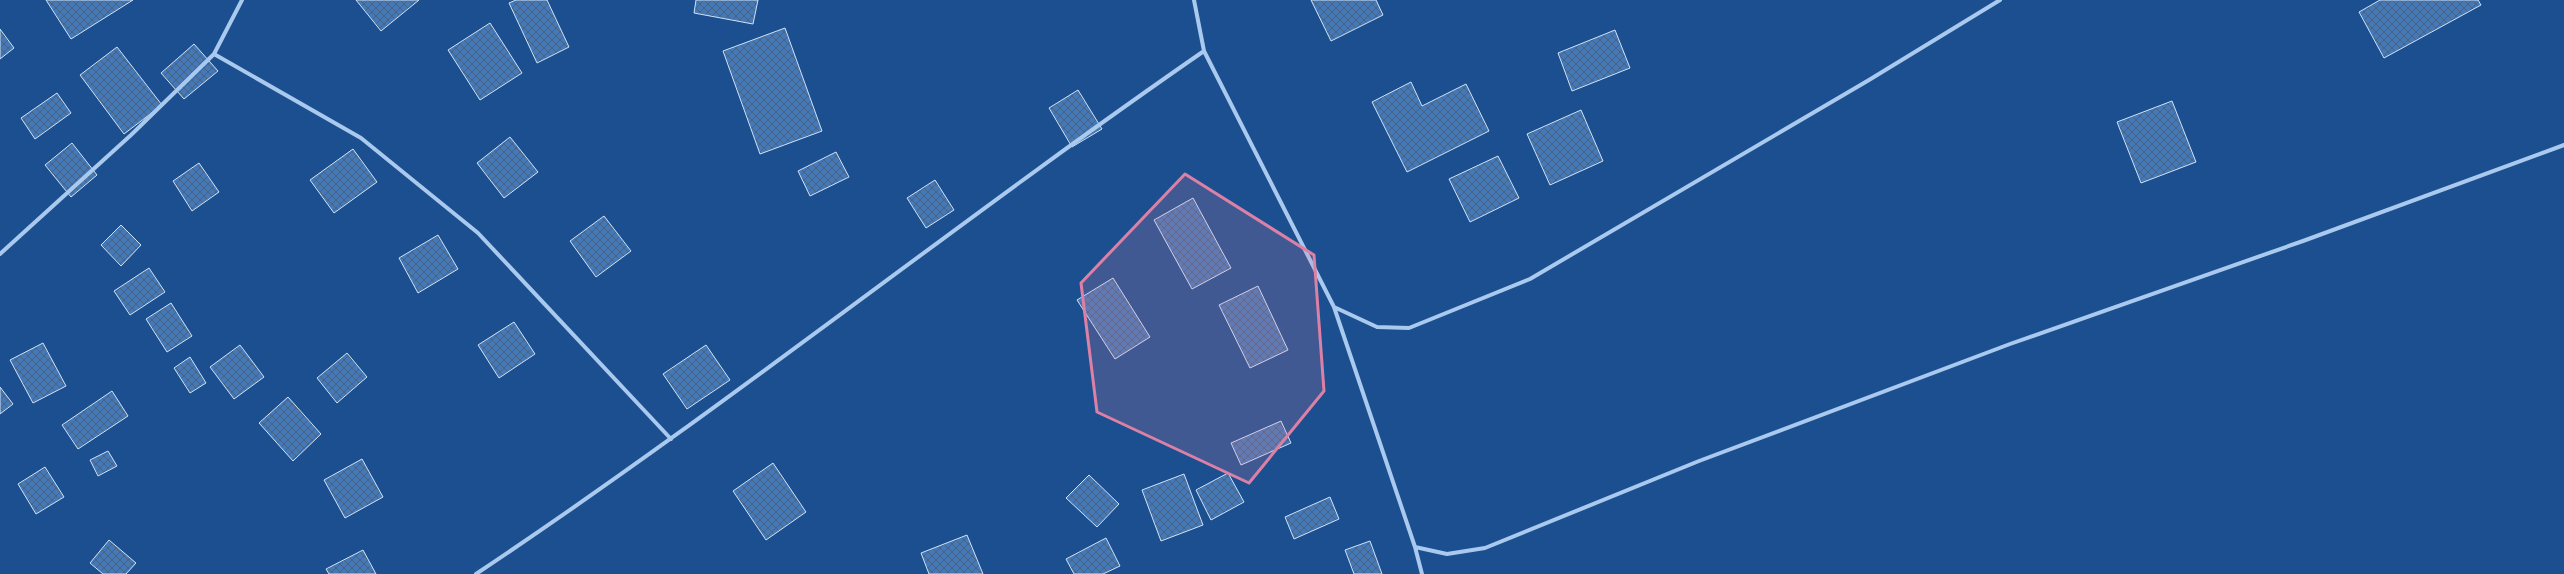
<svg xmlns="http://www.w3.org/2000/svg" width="2564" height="574" viewBox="0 0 2564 574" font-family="'Fira Sans Condensed',sans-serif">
<defs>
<pattern id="building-cross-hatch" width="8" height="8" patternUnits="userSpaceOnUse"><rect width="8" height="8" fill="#4478b7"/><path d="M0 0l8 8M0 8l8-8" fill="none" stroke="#486282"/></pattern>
</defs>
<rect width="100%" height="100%" fill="#1b4f8f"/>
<!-- building -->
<path fill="url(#building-cross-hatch)" stroke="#cfe3fa" d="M46 0H133L71 39Z
M356 0H419L381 31Z
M516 0H547L569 47 537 63 509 3Z
M696 0H758L753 24 694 13Z
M1311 0H1376L1383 15 1331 41Z
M2380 0H2478L2481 5 2384 58 2359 12Z
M490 23 522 73 480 100 448 50Z
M785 28 822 131 760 154 723 51Z
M0 29 14 48 0 59Z
M1615 30 1630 68 1572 91 1558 53Z
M194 44 218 71 184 99 161 73Z
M117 47 162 105 124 134 80 75Z
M1411 82 1422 106 1466 84 1489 131 1407 172 1372 102Z
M1078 90 1102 129 1072 147 1049 108Z
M57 93 71 113 35 139 21 118Z
M2172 101 2196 162 2141 183 2117 122Z
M1581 110 1603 161 1550 185 1527 134Z
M510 137 538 172 504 198 477 163Z
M72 143 97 175 71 197 45 165Z
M353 149 377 182 334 213 310 180Z
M836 152 849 177 810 196 798 171Z
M1498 156 1519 198 1470 222 1449 179Z
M199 163 219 192 192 211 173 181Z
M935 180 954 210 926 228 907 198Z
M1193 198 1231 268 1192 289 1154 220Z
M604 216 631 251 596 277 570 241Z
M121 225 141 245 121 266 101 245Z
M438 235 458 269 418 293 399 258Z
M149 268 165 292 130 315 114 291Z
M1113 278 1150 337 1115 359 1077 300Z
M1258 286 1288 350 1250 368 1219 305Z
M171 303 192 336 167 352 146 319Z
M514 322 535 354 499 378 478 345Z
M43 343 66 386 33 403 10 360Z
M240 345 264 377 234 399 210 367Z
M706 345 730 380 687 409 663 374Z
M347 353 367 377 337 403 317 378Z
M190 357 206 383 190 393 174 368Z
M0 387 13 404 0 414Z
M112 391 128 416 78 449 62 425Z
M288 397 321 434 293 461 259 423Z
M1281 421 1291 443 1241 465 1231 443Z
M108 451 117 466 98 476 90 460Z
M362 459 383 497 345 518 324 480Z
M773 463 806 512 766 540 733 491Z
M45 467 64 497 36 514 18 484Z
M1228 473 1244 502 1211 520 1196 490Z
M1184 474 1203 525 1161 541 1142 490Z
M1089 475 1119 504 1097 527 1066 498Z
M1330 497 1339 519 1294 539 1285 517Z
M967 535 983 574H929L921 553Z
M1106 538 1120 566 1103 574H1074L1066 559Z
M109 540 136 563 126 574H103L90 563Z
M1370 541 1382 574H1354L1345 550Z
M363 550 376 574H329L326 569Z"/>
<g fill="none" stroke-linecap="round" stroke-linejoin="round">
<!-- minor -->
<path stroke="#a9c9ee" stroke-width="4" d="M1194 0 1204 51 1334 307 1377 327 1409 328 1530 279 1869 80 2000 0
M214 54 361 138 478 233 671 439
M0 254 131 135 214 54 242 0
M1334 307 1415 547 1422 574
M1415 547 1447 554 1485 548 1699 461 2010 344 2303 241 2564 145
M476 574C725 408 958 221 1204 51"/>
</g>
<!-- marked area -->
<path fill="#dd80a5" fill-opacity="0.2" stroke="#dd80a5" stroke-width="3" stroke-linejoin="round" d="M1185 174 1314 255 1324 391 1249 483 1097 412 1081 283Z"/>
</svg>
